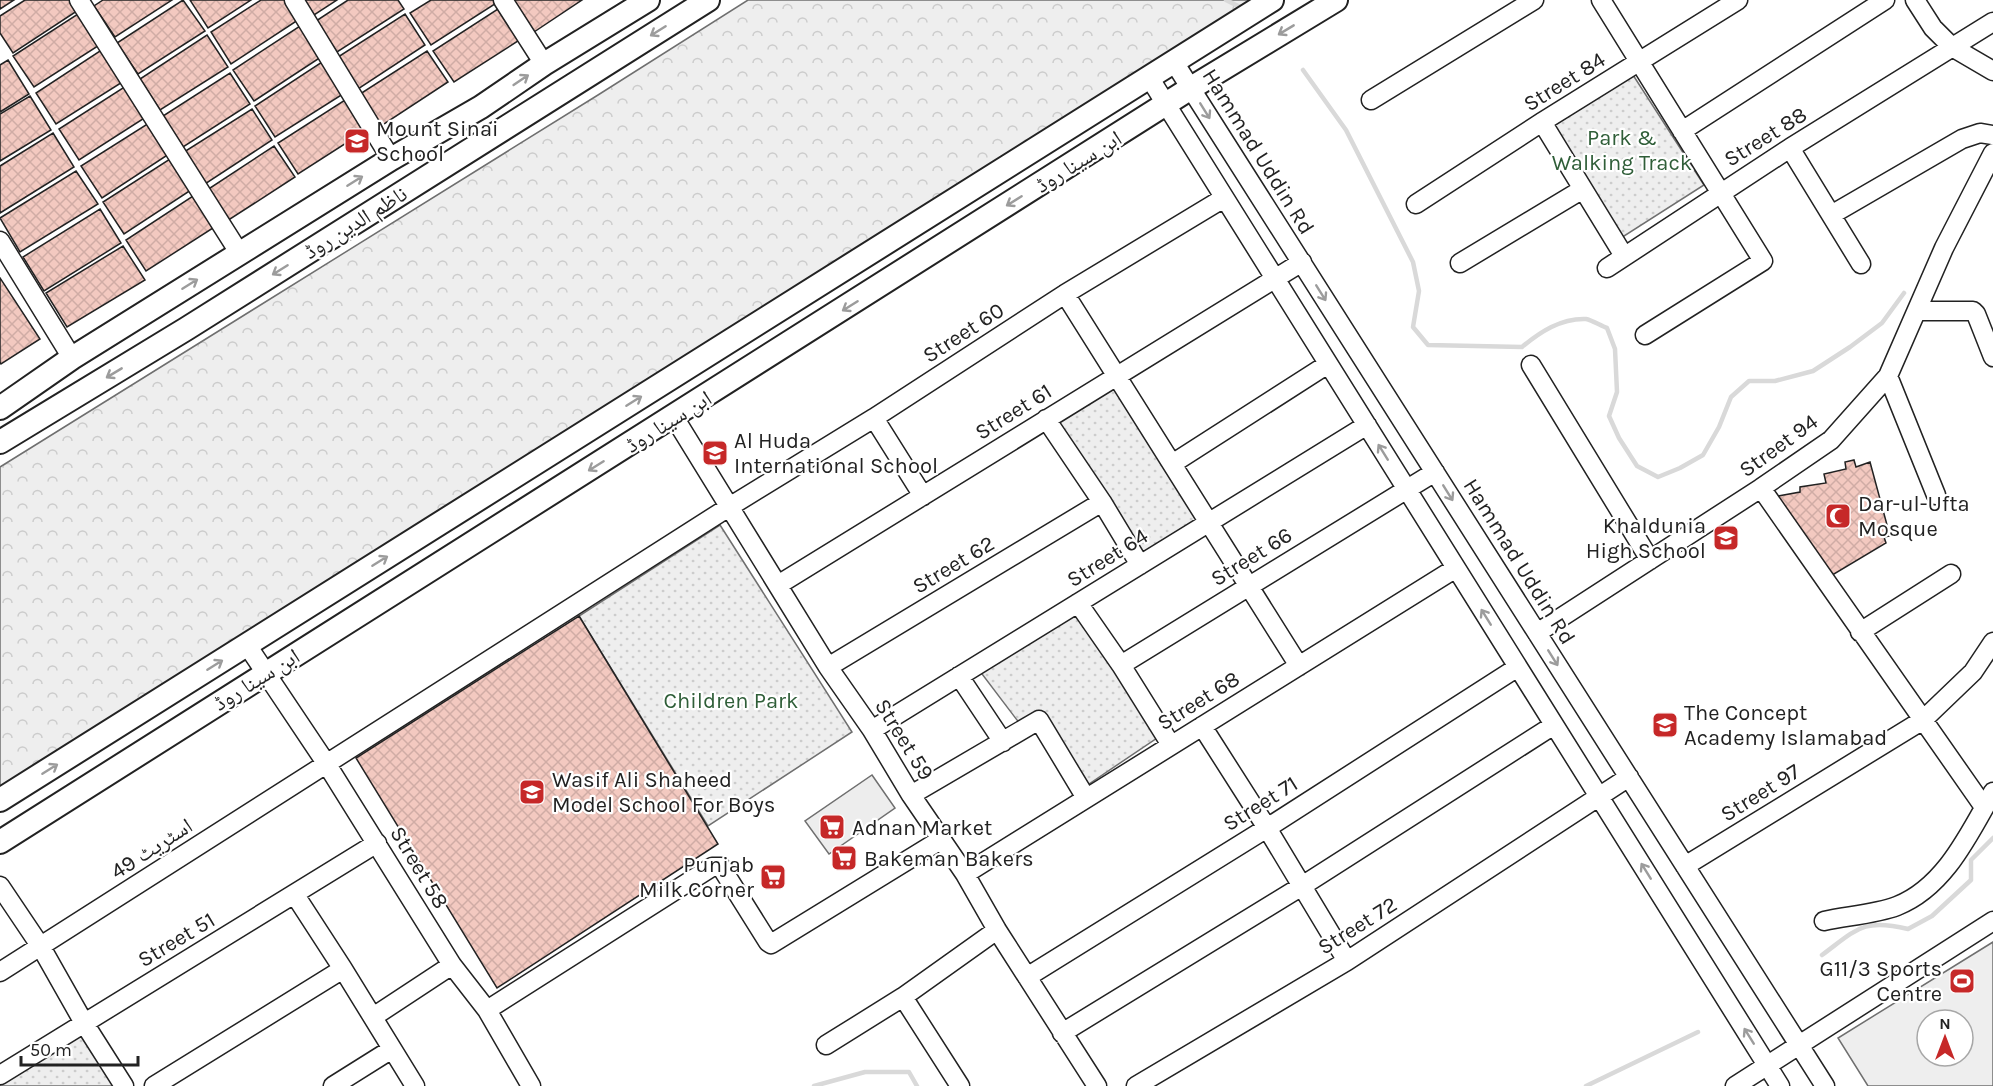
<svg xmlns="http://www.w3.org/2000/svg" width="1993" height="1086" viewBox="0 0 1993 1086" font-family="Karla,'Noto Naskh Arabic',sans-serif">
<defs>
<pattern id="forest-crowns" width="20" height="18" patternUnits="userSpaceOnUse" patternTransform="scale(1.5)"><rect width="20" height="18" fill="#eee"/><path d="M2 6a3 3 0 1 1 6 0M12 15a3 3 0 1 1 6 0" fill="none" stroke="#ccc"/></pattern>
<pattern id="park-dots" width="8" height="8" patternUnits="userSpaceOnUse" patternTransform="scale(1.5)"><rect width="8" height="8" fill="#eee"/><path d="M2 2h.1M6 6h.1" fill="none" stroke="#ccc" stroke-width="1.8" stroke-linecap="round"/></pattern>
<pattern id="building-cross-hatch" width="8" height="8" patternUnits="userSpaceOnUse" patternTransform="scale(1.5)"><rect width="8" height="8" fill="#f3c9c0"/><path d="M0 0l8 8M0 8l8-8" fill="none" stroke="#d0aca5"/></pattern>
</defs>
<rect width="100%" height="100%" fill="#fff"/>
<!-- forest -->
<path fill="url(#forest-crowns)" stroke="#6f6f6f" stroke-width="1.5" d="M748 0H1256L0 791V467L598 95Z"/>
<!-- park -->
<path fill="url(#park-dots)" stroke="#6f6f6f" stroke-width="1.5" d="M1633 75 1704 185 1621 238 1550 128Z
M1117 381 1201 518 1137 557 1053 420Z
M720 525 852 732 708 826 579 616Z
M1077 610 1160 736 1086 786 1039 716 1020 724 979 670Z
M83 1032 116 1086H0V1084Z"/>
<!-- garden -->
<path fill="#eee" stroke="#6f6f6f" stroke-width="1.5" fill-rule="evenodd" d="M1993 942V1086H1868L1838 1038ZM1927 1020H1963V1056H1927Z"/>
<!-- parking -->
<path fill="#ededed" stroke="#6f6f6f" stroke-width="1.5" d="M872 775 895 808 829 854 805 821Z"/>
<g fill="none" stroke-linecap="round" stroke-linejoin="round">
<!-- stream -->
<path stroke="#d9d9d9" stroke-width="4.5" d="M1226 0 1240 7
M1303 70 1346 130 1413 262 1419 291 1413 327 1428 345 1522 347C1540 332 1561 318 1586 319 1592 320 1601 326 1607 328L1615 349 1617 392 1609 416 1619 438 1637 466 1658 477 1680 468 1703 455 1719 427 1731 397 1749 381H1775L1813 371 1850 347 1882 323 1904 293
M1822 955C1857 929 1863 918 1908 929L1932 916 1971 880V860L1993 838
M814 1086 865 1072H909L917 1086
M1586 1086 1698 1032"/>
</g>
<!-- building -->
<path fill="url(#building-cross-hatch)" stroke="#222" stroke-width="1.5" d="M0 0H14L0 9Z
M25 0H74L80 9 13 53 0 33V16Z
M103 0H172L115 37 94 6Z
M183 0 205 31 138 74 117 43Z
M190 0H251L208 28Z
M261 0H285L298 20 231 64 211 32Z
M304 0H337L314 15Z
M348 0H398L404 9 337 52 316 21Z
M431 0H497L498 2 431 45 410 13Z
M513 0H582L531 34Z
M501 7 521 39 454 82 433 51Z
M81 12 101 44 34 87 13 56Z
M405 14 425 45 358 89 338 57Z
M300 26 321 57 254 101 233 70Z
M207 35 228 67 160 110 140 79Z
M103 49 124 81 56 124 36 93Z
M427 51 448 82 381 126 360 94Z
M8 60 29 94 0 112V65Z
M322 62 343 94 275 137 255 106Z
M230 73 250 104 183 147 163 116Z
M126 86 146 117 79 160 59 129Z
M30 96 51 130 0 161V114Z
M345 100 365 131 298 174 278 143Z
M252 109 272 140 205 184 184 152Z
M149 123 169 154 102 198 81 166Z
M53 133 74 167 0 213V166Z
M274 146 295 177 227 221 207 190Z
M170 159 191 190 124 234 103 202Z
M76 171 98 204 20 252 0 218Z
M193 196 213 228 146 271 126 240Z
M100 209 121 243 44 291 23 257Z
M123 246 145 280 67 327 46 293Z
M0 278 40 339 1 364 0 362Z
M1854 460 1856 467 1870 462 1890 536 1884 537 1886 543 1829 577 1778 496 1800 492V487L1826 483 1824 474 1846 469 1845 462Z
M579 616 718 844 497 988 356 758Z"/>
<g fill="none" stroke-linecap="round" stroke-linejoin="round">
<!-- minor casing -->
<g stroke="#222" stroke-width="21">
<path id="minor" d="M79 0 240 254
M294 0 391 159
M503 0 544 64
M1601 0 1763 261 1645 335
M1915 0 1933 28 1952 47 1993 71
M1174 62 1825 1086
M1149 77 1780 1086
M1371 100 1534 0
M1542 122 1624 256
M1682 131 1885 0
M1790 148 1861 264
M1416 204 1542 122 1738 0
M1831 215 1962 139 1980 133 1993 135
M0 241 72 358
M1460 263 1583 189
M1607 268 1790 148 1993 22
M1065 294 1299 666
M1917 311H1973L1976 314 1993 357
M1531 365 1650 560
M1888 376 1936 495
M674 417 828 667 872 730 911 795 965 874 997 930 1097 1086
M874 418 923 496
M1046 419 1102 502 1140 565
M1172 464 1328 364
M1761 488 1984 807
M778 585 1302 262
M1078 603 1121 665 1171 745
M1860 632 1951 574
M1537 633 1761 488 1831 440 1888 376 1944 248 1993 153
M247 645 326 763 452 965 487 1010 531 1086
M1121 665 1435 472
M828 667 1102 502
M959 676 1003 742
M1202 726 1267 828 1347 961
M872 730 1367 425
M911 795 1039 720 1086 798
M1685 866 1923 720 1973 672 1993 642
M965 874 1456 568
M0 886 41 947 84 1023 124 1086
M295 895 343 969 415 1086
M1824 921C1847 916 1876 914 1897 906 1945 887 1969 834 1993 792
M0 972 729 507 874 418 1065 294 1224 198
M1027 977 1267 828 1518 667
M903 997 960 1086
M487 1010 712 867H721L768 942 771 944 942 839
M373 1017 452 965
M1062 1033 1302 886 1554 725
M826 1045 903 997 997 930
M0 1075 377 843
M154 1086 343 969
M333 1086 392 1049
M1136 1086 1347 961 1629 777
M1735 1086 1993 921"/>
</g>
<!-- major casing -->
<g stroke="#222" stroke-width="26">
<path id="major" d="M0 408 72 358 391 159 481 107 544 64 648 0
M0 442 186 329 708 0
M0 800 1272 0
M0 842 1191 88 1336 0"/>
</g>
<!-- minor -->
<use href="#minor" stroke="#fff" stroke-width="18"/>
<!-- major -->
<use href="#major" stroke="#fff" stroke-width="22"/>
</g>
<!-- one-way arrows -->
<defs><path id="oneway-shaft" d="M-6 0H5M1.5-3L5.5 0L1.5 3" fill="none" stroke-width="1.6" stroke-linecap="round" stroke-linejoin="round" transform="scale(1.5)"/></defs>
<g stroke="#9c9c9c">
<use href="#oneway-shaft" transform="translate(1286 30) rotate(149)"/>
<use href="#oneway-shaft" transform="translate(658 31) rotate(148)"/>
<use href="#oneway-shaft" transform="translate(521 80) rotate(-34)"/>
<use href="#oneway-shaft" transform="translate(1205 111) rotate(58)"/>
<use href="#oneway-shaft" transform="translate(355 181) rotate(-32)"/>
<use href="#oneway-shaft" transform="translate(1014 201) rotate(148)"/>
<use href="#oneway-shaft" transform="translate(280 270) rotate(148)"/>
<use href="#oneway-shaft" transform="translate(190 284) rotate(-32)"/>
<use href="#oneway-shaft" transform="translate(1321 293) rotate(58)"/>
<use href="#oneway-shaft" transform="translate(850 306) rotate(148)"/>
<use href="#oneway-shaft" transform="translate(114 373) rotate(149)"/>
<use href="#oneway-shaft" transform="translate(634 401) rotate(-32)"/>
<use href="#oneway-shaft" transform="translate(1383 452) rotate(-122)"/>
<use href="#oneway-shaft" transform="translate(596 466) rotate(148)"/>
<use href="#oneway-shaft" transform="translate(1448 493) rotate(58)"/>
<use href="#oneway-shaft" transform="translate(380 561) rotate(-32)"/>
<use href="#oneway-shaft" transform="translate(1486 617) rotate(-122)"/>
<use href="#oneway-shaft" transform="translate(1553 658) rotate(58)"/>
<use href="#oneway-shaft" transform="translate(215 665) rotate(-32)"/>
<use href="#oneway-shaft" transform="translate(50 769) rotate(-32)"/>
<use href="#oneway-shaft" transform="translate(1646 871) rotate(-122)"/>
<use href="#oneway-shaft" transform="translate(1749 1036) rotate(-122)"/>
</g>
<!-- icons -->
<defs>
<g id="school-square" transform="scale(1.35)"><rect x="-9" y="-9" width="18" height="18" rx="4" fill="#c62828" stroke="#fff"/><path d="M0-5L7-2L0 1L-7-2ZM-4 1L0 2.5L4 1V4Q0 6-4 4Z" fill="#fff"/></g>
<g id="mosque-square" transform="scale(1.35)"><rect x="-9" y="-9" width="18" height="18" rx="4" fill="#c62828" stroke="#fff"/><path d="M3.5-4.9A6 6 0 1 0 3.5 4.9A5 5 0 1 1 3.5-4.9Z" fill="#fff"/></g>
<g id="university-square" transform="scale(1.35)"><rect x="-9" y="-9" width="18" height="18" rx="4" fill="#c62828" stroke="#fff"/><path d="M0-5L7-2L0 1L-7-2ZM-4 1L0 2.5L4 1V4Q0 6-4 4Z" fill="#fff"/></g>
<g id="supermarket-square" transform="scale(1.35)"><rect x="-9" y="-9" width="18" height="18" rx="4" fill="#c62828" stroke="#fff"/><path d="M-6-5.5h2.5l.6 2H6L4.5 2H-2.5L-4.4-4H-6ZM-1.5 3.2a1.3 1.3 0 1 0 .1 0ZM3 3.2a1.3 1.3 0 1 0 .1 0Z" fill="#fff"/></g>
<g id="stadium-square" transform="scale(1.35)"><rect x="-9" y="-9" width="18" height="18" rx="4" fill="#c62828" stroke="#fff"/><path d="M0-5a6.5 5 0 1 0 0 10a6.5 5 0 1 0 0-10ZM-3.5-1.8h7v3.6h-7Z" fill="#fff"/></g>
</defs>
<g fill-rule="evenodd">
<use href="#school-square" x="357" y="141"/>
<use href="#school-square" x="715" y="453"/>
<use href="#mosque-square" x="1838" y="516"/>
<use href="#school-square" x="1726" y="538"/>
<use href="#university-square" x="1665" y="725"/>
<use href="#school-square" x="532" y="792"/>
<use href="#supermarket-square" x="832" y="827"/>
<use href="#supermarket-square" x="844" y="858"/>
<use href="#supermarket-square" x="773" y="877"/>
<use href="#stadium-square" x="1962" y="981"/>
</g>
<g text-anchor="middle" stroke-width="4.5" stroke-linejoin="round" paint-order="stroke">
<!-- street labels -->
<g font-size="22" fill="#222" stroke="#fff">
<text transform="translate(1564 81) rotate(-32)" y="8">Street 84</text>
<text transform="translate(1765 136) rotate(-32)" y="8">Street 88</text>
<text transform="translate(1259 151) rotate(58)" y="8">Hammad Uddin Rd</text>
<text transform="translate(1078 161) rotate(-32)" y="8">ابن سینا روڈ</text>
<text transform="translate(355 222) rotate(-32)" y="8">ناظم الدین روڈ</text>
<text transform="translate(963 332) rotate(-33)" y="8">Street 60</text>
<text transform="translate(1013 411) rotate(-32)" y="8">Street 61</text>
<text transform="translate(668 421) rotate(-32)" y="8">ابن سینا روڈ</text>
<text transform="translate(1778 445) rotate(-36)" y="8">Street 94</text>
<text transform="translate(1251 556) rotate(-32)" y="8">Street 66</text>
<text transform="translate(1107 557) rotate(-32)" y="8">Street 64</text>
<text transform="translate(1520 561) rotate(58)" y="8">Hammad Uddin Rd</text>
<text transform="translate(953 564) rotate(-31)" y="8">Street 62</text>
<text transform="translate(256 679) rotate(-32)" y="8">ابن سینا روڈ</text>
<text transform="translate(1198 700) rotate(-32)" y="8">Street 68</text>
<text transform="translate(905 739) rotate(58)" y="8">Street 59</text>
<text transform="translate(1760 792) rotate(-32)" y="8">Street 97</text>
<text transform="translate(1260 803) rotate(-32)" y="8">Street 71</text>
<text transform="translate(151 848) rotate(-33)" y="8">اسٹریٹ 49</text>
<text transform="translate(420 867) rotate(59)" y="8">Street 58</text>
<text transform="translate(1357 925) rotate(-32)" y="8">Street 72</text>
<text transform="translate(176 939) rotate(-31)" y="8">Street 51</text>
</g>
<!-- poi labels -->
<g font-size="22" fill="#222" stroke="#fff" text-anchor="start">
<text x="376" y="136">Mount Sinai<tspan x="376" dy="25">School</tspan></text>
<text x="734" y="448">Al Huda<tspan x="734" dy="25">International School</tspan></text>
<text x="1858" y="511">Dar-ul-Ufta<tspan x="1858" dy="25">Mosque</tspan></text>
<text x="1706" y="533" text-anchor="end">Khaldunia<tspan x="1706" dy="25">High School</tspan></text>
<text x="1684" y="720">The Concept<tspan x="1684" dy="25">Academy Islamabad</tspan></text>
<text x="552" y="787">Wasif Ali Shaheed<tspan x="552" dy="25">Model School For Boys</tspan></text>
<text x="852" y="835">Adnan Market</text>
<text x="864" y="866">Bakeman Bakers</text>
<text x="754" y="872" text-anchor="end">Punjab<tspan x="754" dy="25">Milk Corner</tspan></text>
<text x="1942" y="976" text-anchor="end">G11/3 Sports<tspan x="1942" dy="25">Centre</tspan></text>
</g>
<!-- park labels -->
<g font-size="22" fill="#2f5e38" stroke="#fff">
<text x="1622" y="145">Park &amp;<tspan x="1622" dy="25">Walking Track</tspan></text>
<text x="731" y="708">Children Park</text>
</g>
</g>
<!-- north arrow -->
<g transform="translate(1945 1038)"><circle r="28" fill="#ffffff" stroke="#a7a7a7" stroke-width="1.5"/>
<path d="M0-4.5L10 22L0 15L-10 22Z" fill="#c62828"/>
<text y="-9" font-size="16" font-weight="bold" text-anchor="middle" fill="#222222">N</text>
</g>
<!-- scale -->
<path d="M21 1056v9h117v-9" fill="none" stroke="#222222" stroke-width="3"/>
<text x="30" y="1056" font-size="18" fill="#222222" stroke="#ffffff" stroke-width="4.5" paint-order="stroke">50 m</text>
</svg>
